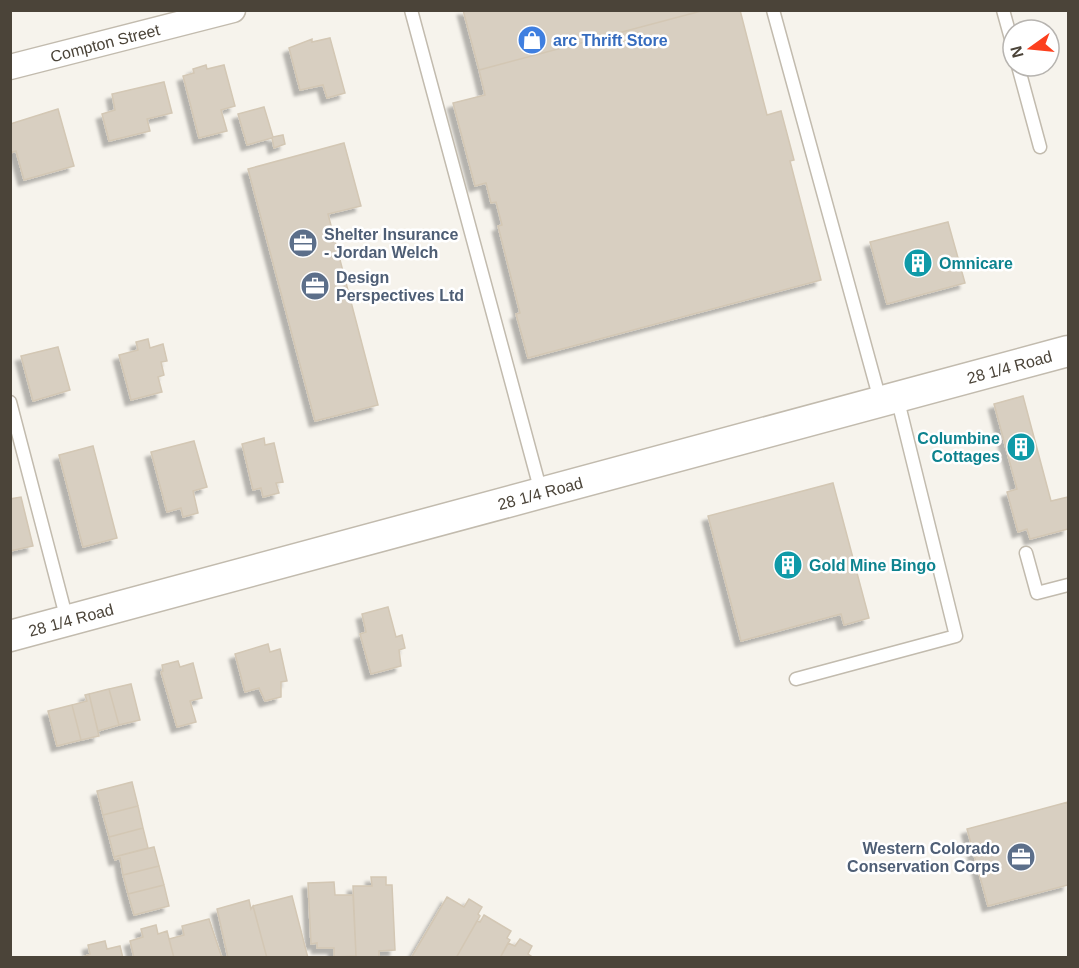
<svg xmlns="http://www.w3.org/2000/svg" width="1079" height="968" viewBox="0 0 1079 968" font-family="Arial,sans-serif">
<defs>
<filter id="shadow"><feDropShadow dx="-5.5" dy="5.5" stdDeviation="1.5" flood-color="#0004"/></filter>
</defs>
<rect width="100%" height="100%" fill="#f6f3ec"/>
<!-- building -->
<path fill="#d8cfc1" stroke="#d3c7b4" stroke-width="1.5" filter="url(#shadow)" d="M463 10H705L479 70Z
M705 10H740L767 115 781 111 794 160 790 161 821 280 528 358 516 314 520 313 498 226 502 225 496 202 491 203 486 183 475 186 453 103 485 95 479 70Z
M330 38 345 93 327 98 323 85 300 90 289 48 312 39V42Z
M206 65 207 69 224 65 235 106 221 110 227 131 199 138 183 76 194 73 193 69Z
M164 82 172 113 147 119 150 131 109 141 102 114 115 110 112 94Z
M264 107 273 137 283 135 285 144 274 148 272 138 247 145 238 114Z
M58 109 74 166 24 180 16 151 10 153V124Z
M344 143 361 206 328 214 378 405 315 421 248 169Z
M948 222 965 283 887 304 870 242Z
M148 339 150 348 163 344 167 361 161 362 164 375 158 377 162 392 131 400 119 355 138 350 136 342Z
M58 347 70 390 33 401 21 356Z
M1023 396 1051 501 1068 497V529L1030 539 1027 529 1018 532 1007 492 1017 489 994 404Z
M264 438 265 445 274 443 283 482 276 483 279 493 263 497 261 488 253 490 242 444Z
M194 441 207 487 193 491 198 513 183 517 181 508 167 512 151 452Z
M93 446 117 538 83 547 59 455Z
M833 483 869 618 844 625 841 614 741 641 708 516Z
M21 497 33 546 10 551V499Z
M388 607 396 637 402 635 405 648 399 650 401 666 371 674 360 634 366 632 362 614Z
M268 644 270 652 280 649 287 681 281 682V697L265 701 259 688 245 692 235 654Z
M178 661 180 667 193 663 202 698 190 701 196 722 177 727 161 672 163 671 162 665Z
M131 684 140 720 119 725 109 689Z
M109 689 119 725 98 731 89 694Z
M89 694 99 736 81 740 72 705 87 701 85 695Z
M72 705 81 740 57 746 48 711Z
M132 782 138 806 103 815 97 791Z
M1068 802V885L988 906 967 829Z
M138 806 143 828 109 837 103 815Z
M143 828 148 848 114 857 109 837Z
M154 847 159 866 123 875 120 858 115 860 114 857Z
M159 866 164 885 128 894 123 875Z
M371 877H386V885H392L395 950 379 951V958H359L356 956 353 886H372Z
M334 882 335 895H353L356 956 334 957V948H317V943L311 944 308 883Z
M164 885 169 906 134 915 128 894Z
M292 896 308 958H267L253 906Z
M447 897 464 907 469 899 482 907 478 914 480 916 456 958H411Z
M249 900 251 909 253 906 267 958H228L217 909Z
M484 915 511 931 507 938 510 940 500 958H456L477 921 480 922Z
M209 919 222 958H174L169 939 184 935 182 926Z
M156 925 158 934 167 931 174 958H134L130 941 143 937 141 929Z
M520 939 532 946 528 954 534 958H500L508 943 515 946Z
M105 941 107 949 120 946 123 958H81L90 954 88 945Z"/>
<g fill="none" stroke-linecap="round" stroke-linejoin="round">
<!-- service casing -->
<g stroke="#c2bbae" stroke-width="15">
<path id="service" d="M411 10 541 492
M773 10 880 400
M1003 10 1013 46
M1018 66 1040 147
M10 402 67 620
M1026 553 1037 593 1068 585
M796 679 956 636 897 397"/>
</g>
<!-- minor casing -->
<g stroke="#c2bbae" stroke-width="27">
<g id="minor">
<path id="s1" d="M10 67 233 10"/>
</g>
</g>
<!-- tertiary casing -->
<g stroke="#c2bbae" stroke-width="33">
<g id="tertiary">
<path id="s2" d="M10 636 1068 351"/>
</g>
</g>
<!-- service -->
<use href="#service" stroke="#fff" stroke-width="12"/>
<!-- minor -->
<use href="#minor" stroke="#fff" stroke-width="24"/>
<!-- tertiary -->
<use href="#tertiary" stroke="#fff" stroke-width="30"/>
</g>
<!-- icons -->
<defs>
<g id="shop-disc" transform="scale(1.5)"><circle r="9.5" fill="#3f7fe0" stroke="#fff"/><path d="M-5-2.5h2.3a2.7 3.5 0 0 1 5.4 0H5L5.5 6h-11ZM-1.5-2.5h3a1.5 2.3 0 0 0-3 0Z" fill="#fff"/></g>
<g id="office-disc" transform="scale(1.5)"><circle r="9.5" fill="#5c6f8a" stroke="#fff"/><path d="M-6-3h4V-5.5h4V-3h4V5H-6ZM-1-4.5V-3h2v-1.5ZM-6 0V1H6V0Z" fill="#fff"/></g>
<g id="building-disc" transform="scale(1.5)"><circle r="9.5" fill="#0f9aa8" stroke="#fff"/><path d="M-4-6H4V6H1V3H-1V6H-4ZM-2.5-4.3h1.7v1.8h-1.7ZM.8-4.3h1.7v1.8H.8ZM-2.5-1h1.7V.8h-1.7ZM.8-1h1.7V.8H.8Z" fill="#fff"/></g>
</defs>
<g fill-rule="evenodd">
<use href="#shop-disc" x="532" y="40"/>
<use href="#office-disc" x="303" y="243"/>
<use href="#building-disc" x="918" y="263"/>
<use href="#office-disc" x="315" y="286"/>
<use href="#building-disc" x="1021" y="447"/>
<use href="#building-disc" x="788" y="565"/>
<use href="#office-disc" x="1021" y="857"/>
</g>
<g text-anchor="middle" stroke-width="5" stroke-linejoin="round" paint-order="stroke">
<!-- shop labels -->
<g font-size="16" font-weight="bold" fill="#366cbe" stroke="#fff" text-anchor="start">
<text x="553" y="46">arc Thrift Store</text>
</g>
<!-- street labels -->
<g font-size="16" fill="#4b4439" stroke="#fff">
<text dy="6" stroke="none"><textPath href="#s1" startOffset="98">Compton Street</textPath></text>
<text dy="6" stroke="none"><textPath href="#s2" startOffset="1035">28 1/4 Road</textPath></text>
<text dy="6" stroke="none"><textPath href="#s2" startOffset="549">28 1/4 Road</textPath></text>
<text dy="6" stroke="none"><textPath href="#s2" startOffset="63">28 1/4 Road</textPath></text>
</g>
<!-- service labels -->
<g font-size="16" font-weight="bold" fill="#4e5e75" stroke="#fff" text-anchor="start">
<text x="324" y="240">Shelter Insurance<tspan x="324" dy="18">- Jordan Welch</tspan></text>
<text x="336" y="283">Design<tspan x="336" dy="18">Perspectives Ltd</tspan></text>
<text x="1000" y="854" text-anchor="end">Western Colorado<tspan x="1000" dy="18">Conservation Corps</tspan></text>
</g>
<!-- culture labels -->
<g font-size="16" font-weight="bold" fill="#0d838f" stroke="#fff" text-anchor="start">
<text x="939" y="269">Omnicare</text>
<text x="1000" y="444" text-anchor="end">Columbine<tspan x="1000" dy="18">Cottages</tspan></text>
<text x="809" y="571">Gold Mine Bingo</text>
</g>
</g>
<!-- border -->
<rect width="1079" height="968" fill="none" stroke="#4b4439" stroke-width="24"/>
<!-- north arrow -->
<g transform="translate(1031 48) rotate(255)"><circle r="28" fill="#ffffff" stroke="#b7b4b0" stroke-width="1.5"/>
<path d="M0-4.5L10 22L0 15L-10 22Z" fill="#fc3f1d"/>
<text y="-9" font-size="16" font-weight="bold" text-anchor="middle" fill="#4b4439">N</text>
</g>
</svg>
